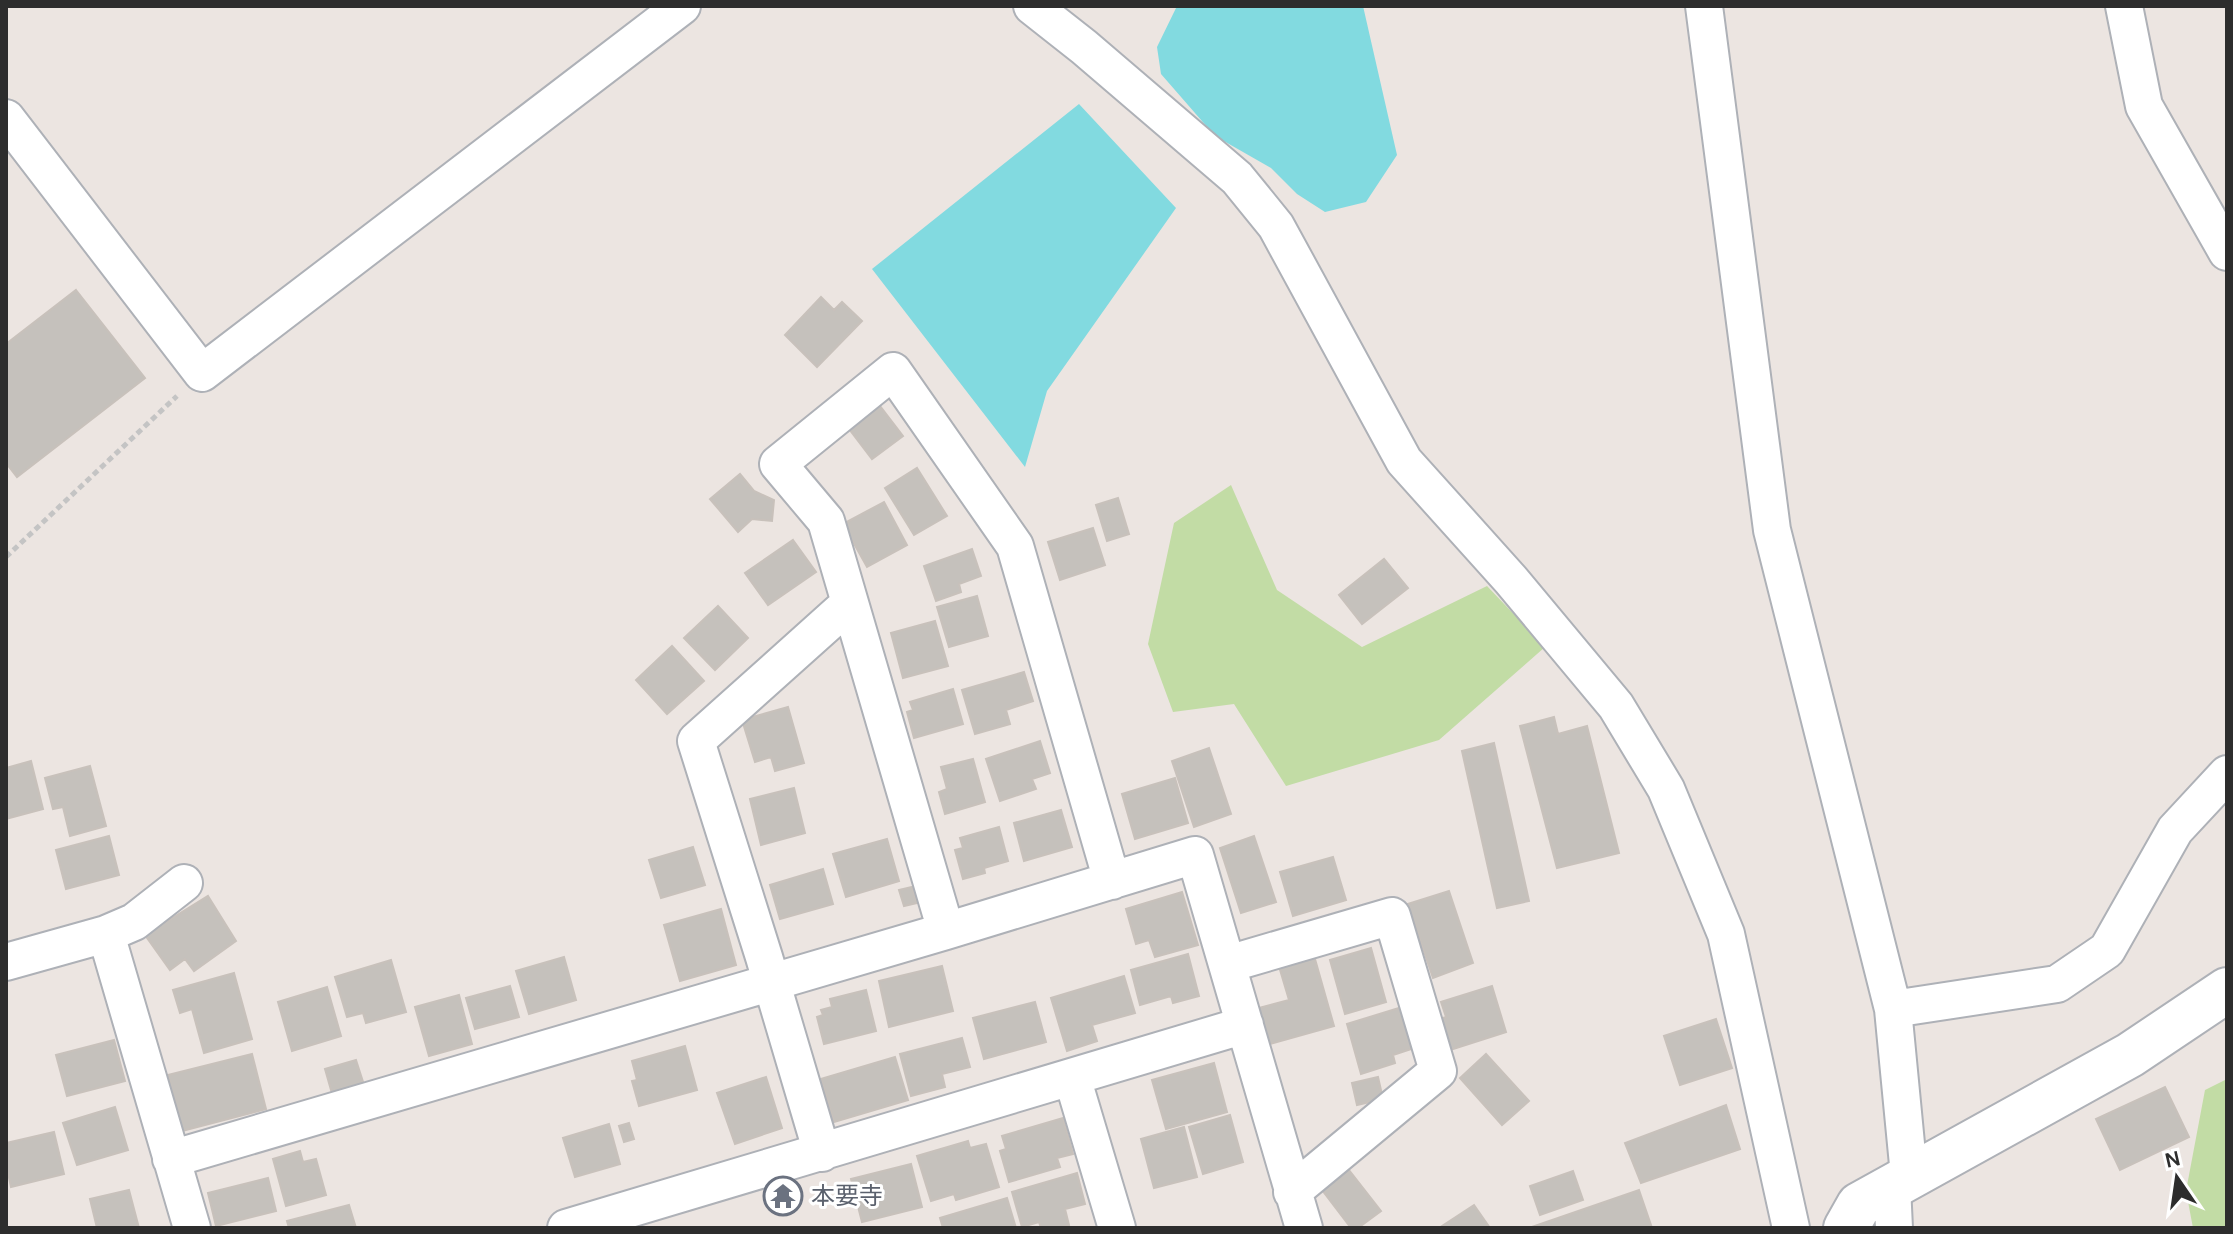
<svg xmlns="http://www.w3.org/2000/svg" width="2233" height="1234" viewBox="0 0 2233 1234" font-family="Karla,'Noto Sans JP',sans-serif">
<rect width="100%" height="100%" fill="#ece5e1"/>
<!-- green -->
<path fill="#c2dca5" d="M1231 485 1277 590 1362 647 1487 586 1545 647 1439 740 1286 786 1234 704 1173 712 1148 644 1174 523Z
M2227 1079V1228H2193L2186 1191 2205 1090Z"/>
<!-- water -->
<path fill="#82dae0" d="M1177 6H1363L1397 155 1366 202 1325 212 1297 194 1271 168 1215 136 1161 74 1157 47Z
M1079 104 1176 208 1047 391 1025 467 872 269Z"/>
<!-- building -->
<path fill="#c5c1bc" stroke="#c8c1bb" stroke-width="2" d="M76 290 145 378 17 477 6 463V344Z
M821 297 834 310 842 302 862 321 817 367 785 335Z
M877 402 903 436 872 459 846 425Z
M917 468 947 516 914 535 885 488Z
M740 474 754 491 774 500 772 521 752 519 738 532 710 499Z
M1118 498 1129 534 1107 541 1096 505Z
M884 502 907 545 867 567 843 524Z
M1093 528 1105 565 1060 580 1048 542Z
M793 540 816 572 768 605 745 573Z
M972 549 981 576 959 584 961 592 936 601 924 566Z
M1384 559 1408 588 1362 624 1339 595Z
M977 596 988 636 949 647 937 607Z
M718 606 748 638 715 670 684 638Z
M935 621 948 666 903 678 891 633Z
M672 646 704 681 667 714 636 680Z
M1024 672 1033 701 1006 710 1010 724 975 734 962 690Z
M953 689 963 724 914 738 907 712 913 710 910 702Z
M788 707 804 763 775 771 771 757 755 762 742 720Z
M1554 717 1558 734 1587 726 1619 853 1557 868 1520 726Z
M1040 741 1050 773 1032 779 1036 789 1000 801 986 759Z
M1494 743 1529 901 1497 908 1462 751Z
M1209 748 1231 814 1194 827 1172 761Z
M973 759 985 802 945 814 939 792 947 789 941 767Z
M31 761 43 809 6 819V768Z
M90 766 106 826 70 836 63 807 53 809 45 778Z
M1175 778 1188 823 1135 839 1122 794Z
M794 788 805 833 761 845 750 799Z
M1061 810 1072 847 1024 861 1014 823Z
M999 827 1008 861 984 868 985 873 963 879 955 850 963 848 960 838Z
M109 836 119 875 66 889 56 850Z
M1254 836 1276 902 1241 913 1220 848Z
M887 839 899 881 846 897 833 854Z
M693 847 705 885 661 898 649 860Z
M1333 857 1346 900 1293 916 1280 872Z
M823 869 833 904 780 919 770 885Z
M912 887 917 903 904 906 899 890Z
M1449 891 1473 963 1433 978 1408 904Z
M1182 892 1198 945 1155 957 1149 940 1136 944 1126 909Z
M208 896 236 941 194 971 185 959 170 970 145 935Z
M721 909 736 965 680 981 664 925Z
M1371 948 1386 1002 1345 1014 1330 960Z
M1313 952 1334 1026 1270 1044 1259 1008 1289 1000 1278 963Z
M1188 954 1199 996 1173 1003 1171 996 1140 1005 1131 970Z
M564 957 576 1000 529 1014 516 971Z
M391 960 406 1012 366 1023 363 1013 347 1017 335 977Z
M942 966 953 1011 889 1027 879 981Z
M234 973 252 1039 204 1053 192 1009 180 1013 173 990Z
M1124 976 1135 1013 1092 1025 1097 1041 1067 1051 1051 998Z
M510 986 519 1017 475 1029 466 998Z
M1492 986 1506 1032 1447 1051 1437 1020 1446 1017 1441 1002Z
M327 987 341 1036 292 1051 278 1002Z
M866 990 876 1031 824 1044 817 1017 823 1015 821 1010 832 1007 830 999Z
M459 995 472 1044 429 1056 415 1007Z
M1035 1002 1046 1042 984 1059 973 1018Z
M1402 1007 1414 1048 1393 1055 1395 1063 1361 1074 1347 1024Z
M1716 1019 1732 1068 1680 1085 1664 1036Z
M962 1038 970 1067 942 1074 945 1087 911 1096 900 1054Z
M114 1040 125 1081 67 1096 56 1055Z
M685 1046 697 1090 639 1106 632 1081 637 1080 632 1061Z
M252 1054 266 1109 182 1131 168 1075Z
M1486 1054 1529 1101 1502 1125 1460 1078Z
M895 1057 908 1100 834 1122 821 1079Z
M356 1060 365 1088 333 1097 325 1069Z
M1214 1063 1227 1112 1166 1129 1152 1080Z
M766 1077 782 1128 735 1144 717 1093Z
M1378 1077 1383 1099 1357 1105 1352 1083Z
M2165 1087 2189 1137 2120 1170 2096 1119Z
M1726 1105 1740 1149 1641 1183 1625 1143Z
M115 1107 128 1150 77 1165 63 1123Z
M1230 1115 1243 1162 1203 1174 1189 1127Z
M1063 1118 1073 1154 1057 1158 1060 1167 1009 1182 1000 1151 1006 1149 1002 1136Z
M629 1123 634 1139 624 1142 619 1126Z
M609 1124 620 1164 575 1177 563 1138Z
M1184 1127 1197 1177 1154 1188 1141 1139Z
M54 1132 64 1174 11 1187 6 1164V1143Z
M968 1141 970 1148 986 1144 999 1187 956 1200 954 1194 931 1201 917 1156Z
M300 1151 303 1162 316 1159 326 1195 286 1206 273 1159Z
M911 1164 922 1207 862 1222 851 1179Z
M1349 1170 1381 1211 1358 1228H1351L1322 1190Z
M1573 1171 1583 1200 1540 1215 1530 1186Z
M1077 1173 1085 1204 1065 1209 1069 1225 1059 1228H1041L1039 1222 1022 1227 1012 1192Z
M268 1178 276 1211 216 1226 208 1193Z
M129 1190 139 1228H97L90 1199Z
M1639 1190 1652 1228H1529Z
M1007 1198 1016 1228H943L940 1218Z
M349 1205 356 1228H289L287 1221Z
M1474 1205 1490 1228H1439Z"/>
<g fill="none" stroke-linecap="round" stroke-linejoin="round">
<!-- street casing -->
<g stroke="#aeb1b7" stroke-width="40">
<path id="street" d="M1032 6 1084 47 1237 178 1276 226 1404 461 1511 580 1616 706 1666 789 1726 934 1791 1228
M1704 6 1772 530 1893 1009 1909 1175
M2124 6 2144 106 2227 252
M6 118 202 373 682 6
M850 603 946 931
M106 934 134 922 184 883
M6 962 106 934 192 1228
M1228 964 1392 916 1438 1071 1292 1192
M1893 1009 2057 984 2107 950 2175 830 2227 774
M1072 1077 1117 1228
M822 1153 764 957 696 741 850 603 826 521 778 464 893 371 1015 546 1112 881
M171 1159 946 931 1195 855 1304 1228
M1892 1186 1894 1228
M566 1228 1245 1025"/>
</g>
<!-- secondary casing -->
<g stroke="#aeb1b7" stroke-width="48">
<path id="secondary" d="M1846 1228 1859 1205 2130 1055 2227 990"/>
</g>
<!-- path -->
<path stroke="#c4c4c4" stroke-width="5" stroke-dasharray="6 4" stroke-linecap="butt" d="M6 557 177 396"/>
<!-- street -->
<use href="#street" stroke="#fff" stroke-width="36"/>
<!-- secondary -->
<use href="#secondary" stroke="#fff" stroke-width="44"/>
</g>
<!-- icons -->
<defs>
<g id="temple-ring" transform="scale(2)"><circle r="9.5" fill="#fff" stroke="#6b7280" stroke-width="1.5"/><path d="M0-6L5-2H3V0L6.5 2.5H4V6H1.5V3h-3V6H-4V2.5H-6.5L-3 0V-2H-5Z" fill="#6b7280"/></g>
</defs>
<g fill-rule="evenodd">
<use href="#temple-ring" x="783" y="1196"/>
</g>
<g text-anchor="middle" stroke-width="6" stroke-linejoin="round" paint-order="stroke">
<!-- worship labels -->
<g font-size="24" fill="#5b616d" stroke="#fff" text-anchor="start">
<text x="811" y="1204">本要寺</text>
</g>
</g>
<!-- border -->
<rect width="2233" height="1234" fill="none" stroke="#2d2d2d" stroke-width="16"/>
<!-- north arrow -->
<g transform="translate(2177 1178) rotate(347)" stroke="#ffffff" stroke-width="6" paint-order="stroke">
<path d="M0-6L14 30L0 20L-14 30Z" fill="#2d2d2d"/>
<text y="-12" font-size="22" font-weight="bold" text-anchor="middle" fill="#2d2d2d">N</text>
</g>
</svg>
